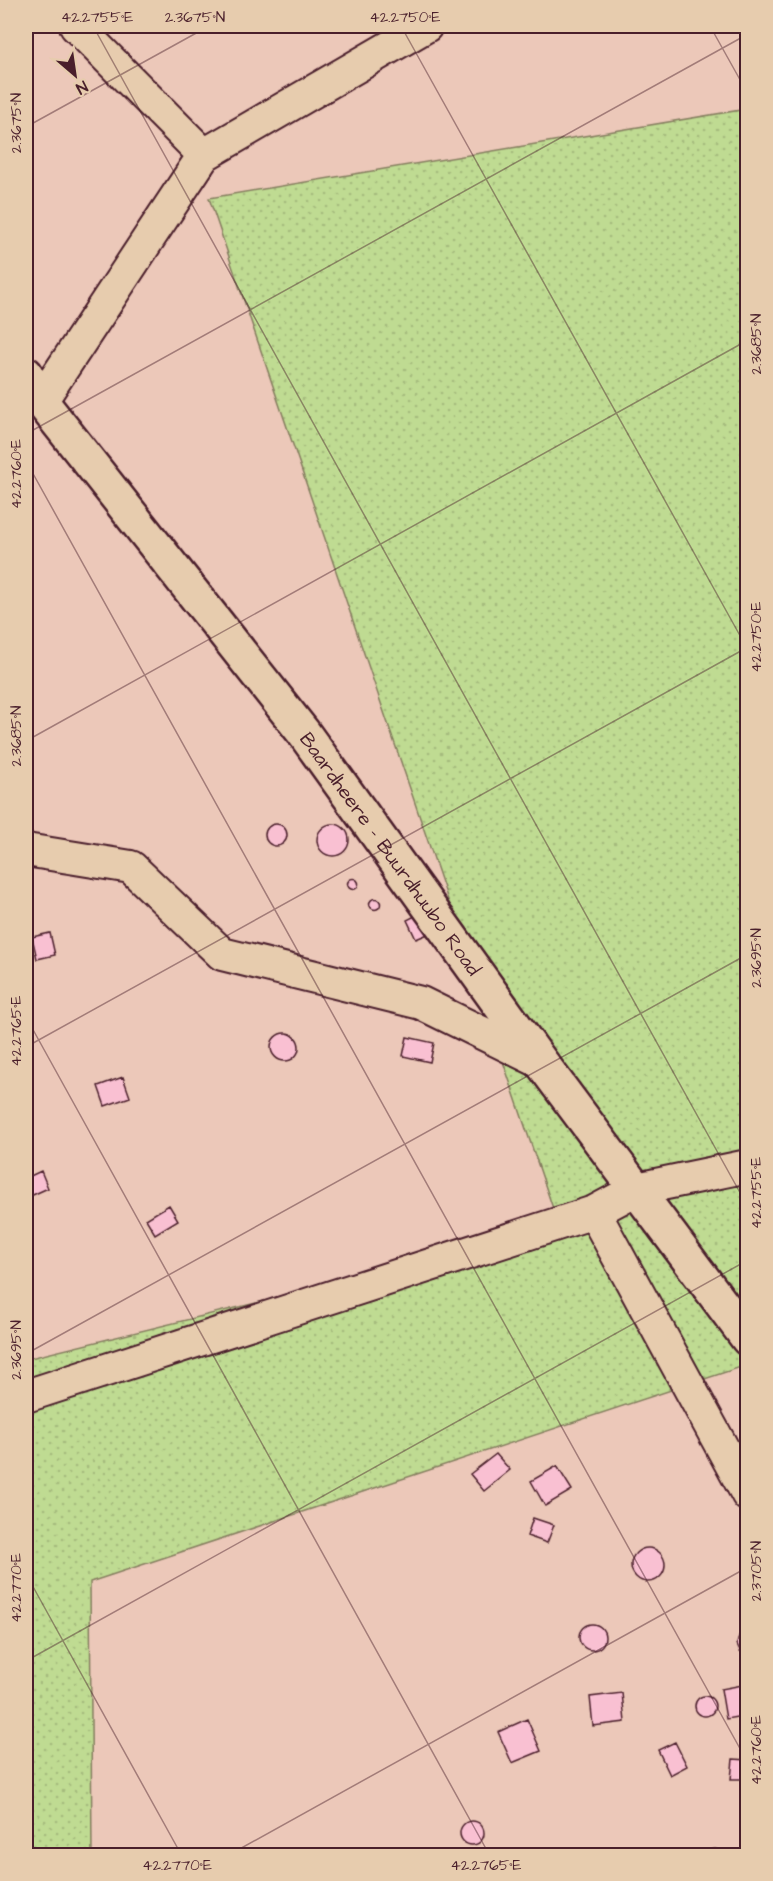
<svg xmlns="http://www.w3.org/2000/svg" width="773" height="1881" viewBox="0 0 773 1881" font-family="'Architects Daughter',sans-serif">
<defs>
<pattern id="grass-dots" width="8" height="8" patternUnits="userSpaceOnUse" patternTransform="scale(1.5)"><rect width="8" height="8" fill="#bfdb92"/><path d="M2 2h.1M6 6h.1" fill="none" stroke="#a6bc7e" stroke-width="1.8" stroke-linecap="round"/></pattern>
</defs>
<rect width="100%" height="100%" fill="#ecc8b9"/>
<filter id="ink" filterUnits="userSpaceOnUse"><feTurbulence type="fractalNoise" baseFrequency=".0167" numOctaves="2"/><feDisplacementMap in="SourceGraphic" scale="12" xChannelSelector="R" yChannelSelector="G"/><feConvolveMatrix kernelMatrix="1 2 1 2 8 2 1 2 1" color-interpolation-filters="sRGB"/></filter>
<g filter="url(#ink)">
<!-- grass -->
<path fill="url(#grass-dots)" stroke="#847d5e" stroke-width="1.5" d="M747 109V1365L90 1582 92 1855 26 1856V1359L560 1229 209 198Z"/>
<!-- building -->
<path fill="#f9c0d2" stroke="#4a1f2b" stroke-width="1.5" d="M265 835a11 11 0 1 1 22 0a11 11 0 1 1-22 0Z
M317 840a16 16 0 1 1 32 0a16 16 0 1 1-32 0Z
M347.5 884a5.5 5.5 0 1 1 11 0a5.5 5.5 0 1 1-11 0Z
M369.5 904a5.5 5.5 0 1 1 11 0a5.5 5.5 0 1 1-11 0Z
M419 914 428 934 416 939 407 920Z
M50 933 55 955 37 959 32 937Z
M271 1047a14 14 0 1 1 28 0a14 14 0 1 1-28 0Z
M407 1037 434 1043 430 1062 403 1056Z
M123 1077 130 1097 105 1106 98 1086Z
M41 1171 48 1188 26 1198V1178Z
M169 1205 178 1220 155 1234 146 1219Z
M496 1454 510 1470 484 1491 470 1474Z
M557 1466 572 1490 545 1506 531 1481Z
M533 1518 554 1525 547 1543 527 1536Z
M631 1565a17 17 0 1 1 34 0a17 17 0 1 1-34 0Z
M579 1637a13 13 0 1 1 26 0a13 13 0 1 1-26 0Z
M746 1631H748V1656L740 1651 737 1644 739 1636Z
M748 1684V1715L726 1719 721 1689Z
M622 1693 625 1722 593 1726 590 1697Z
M695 1706a10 10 0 1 1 20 0a10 10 0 1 1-20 0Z
M527 1719 541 1751 512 1763 498 1732Z
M675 1742 687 1766 670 1775 658 1750Z
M733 1759 748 1760V1779H731Z
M460 1833a12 12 0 1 1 24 0a12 12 0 1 1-24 0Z
M715 1849 721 1851 724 1856H704L707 1851Z"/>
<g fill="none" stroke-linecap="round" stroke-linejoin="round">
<!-- minor casing -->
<g stroke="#4a1f2b" stroke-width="36">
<path id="minor" d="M76 26 204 155
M41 401 204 155 426 26
M26 850 131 867 222 954 421 1003 541 1062
M748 1166 637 1189 594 1212 748 1495
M26 1396 594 1212"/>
</g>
<!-- secondary casing -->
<g stroke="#4a1f2b" stroke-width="38">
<g id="secondary">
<path id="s1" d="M26 374 41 401 303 732 541 1062 748 1339"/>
</g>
</g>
<!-- minor -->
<use href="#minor" stroke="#e7ccae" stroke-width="32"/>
<!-- secondary -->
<use href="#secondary" stroke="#e7ccae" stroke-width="33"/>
</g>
</g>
<!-- ticks -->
<path fill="none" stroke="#4a1f2b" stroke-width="1.5" stroke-opacity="0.45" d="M93 26 748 1207M401 26 748 650M710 26 748 94M26 127 209 26M26 434 748 34M26 461 748 1763M26 741 748 340M26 1017 490 1856M26 1047 748 647M26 1354 748 954M26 1574 182 1856M26 1661 748 1260M227 1856 748 1567"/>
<g text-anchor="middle" stroke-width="6" stroke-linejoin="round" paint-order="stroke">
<!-- street labels -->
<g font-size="20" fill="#4a1f2b" stroke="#e7ccae">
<text dy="7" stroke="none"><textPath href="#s1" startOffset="603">Baardheere - Buurdhuubo Road</textPath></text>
</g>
</g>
<!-- margin -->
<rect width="773" height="1881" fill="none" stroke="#e7ccae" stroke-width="66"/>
<!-- north arrow -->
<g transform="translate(75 75) rotate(151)" stroke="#e7ccae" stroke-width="4.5" paint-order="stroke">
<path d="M0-4.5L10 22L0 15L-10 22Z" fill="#4a1f2b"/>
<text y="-9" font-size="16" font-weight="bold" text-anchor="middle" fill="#4a1f2b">N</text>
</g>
<rect x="33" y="33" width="707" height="1815" fill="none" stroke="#4a1f2b" stroke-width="2"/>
<g font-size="15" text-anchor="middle" fill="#4a1f2b">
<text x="97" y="22">42.2755°E</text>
<text x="195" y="22">2.3675°N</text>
<text x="405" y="22">42.2750°E</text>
<text transform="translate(16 123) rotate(-90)" y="5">2.3675°N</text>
<text transform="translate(756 344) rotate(-90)" y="5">2.3685°N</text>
<text transform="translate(16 474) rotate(-90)" y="5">42.2760°E</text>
<text transform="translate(756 637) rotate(-90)" y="5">42.2750°E</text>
<text transform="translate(16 736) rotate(-90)" y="5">2.3685°N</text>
<text transform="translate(756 958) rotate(-90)" y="5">2.3695°N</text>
<text transform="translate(16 1031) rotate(-90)" y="5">42.2765°E</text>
<text transform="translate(756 1193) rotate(-90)" y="5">42.2755°E</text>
<text transform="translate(16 1350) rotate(-90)" y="5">2.3695°N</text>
<text transform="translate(756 1571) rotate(-90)" y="5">2.3705°N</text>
<text transform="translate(16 1588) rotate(-90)" y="5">42.2770°E</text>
<text transform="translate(756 1750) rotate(-90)" y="5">42.2760°E</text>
<text x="177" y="1870">42.2770°E</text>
<text x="486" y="1870">42.2765°E</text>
</g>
</svg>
